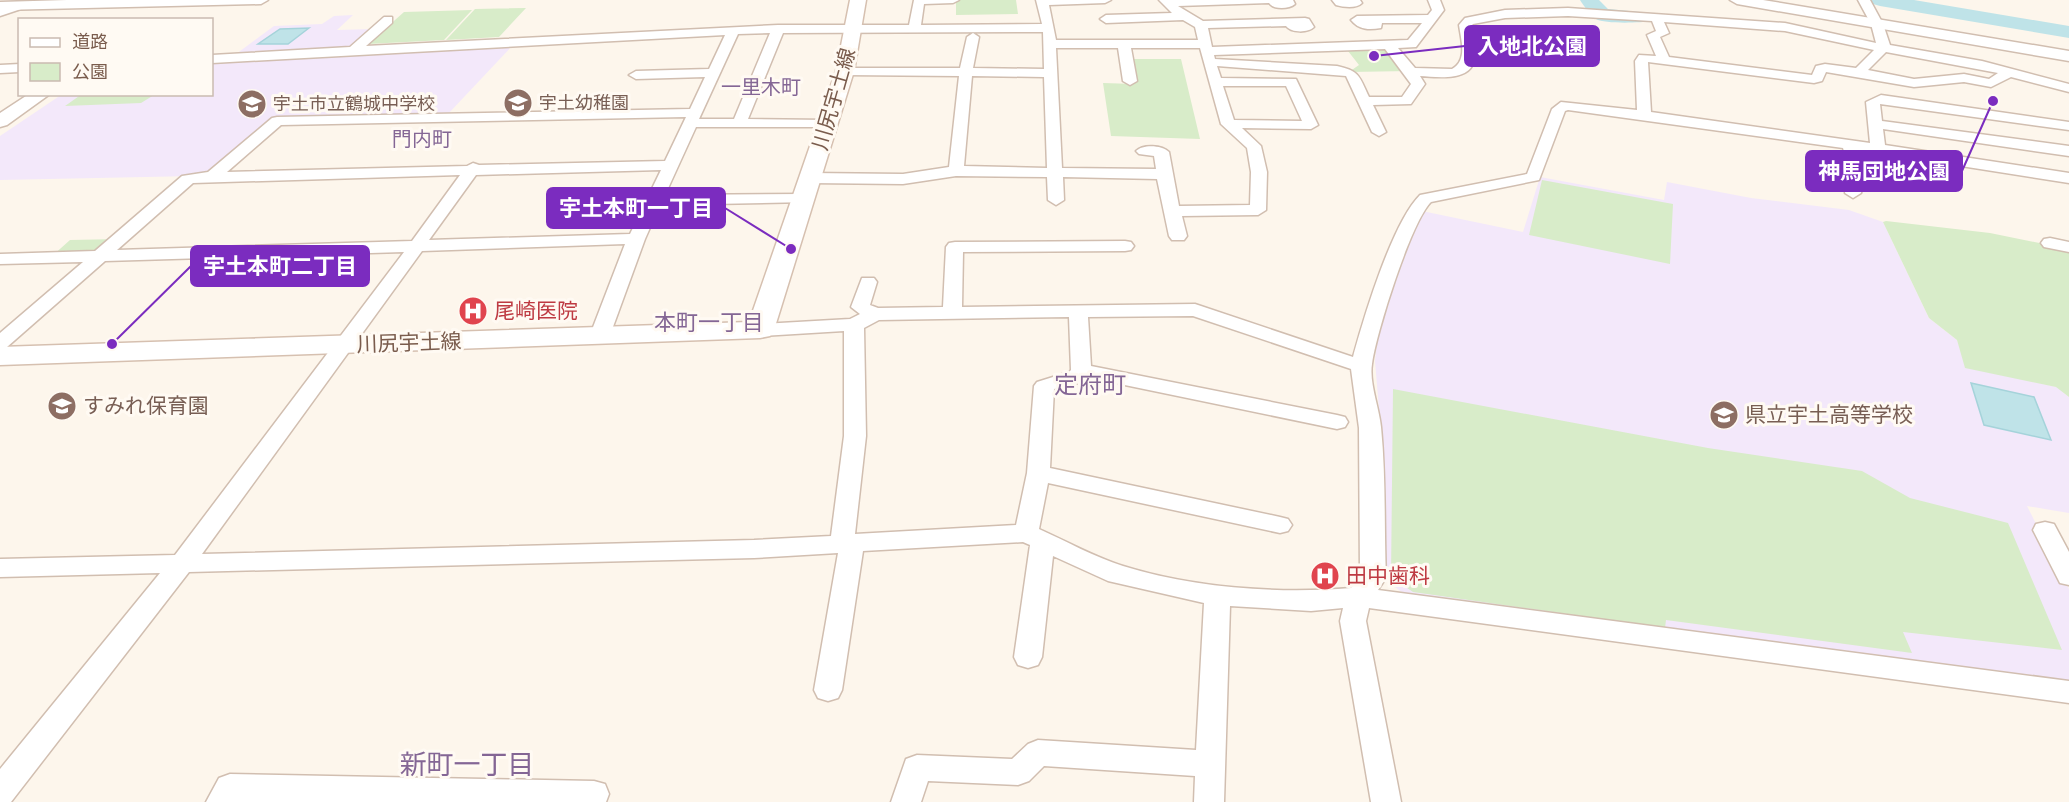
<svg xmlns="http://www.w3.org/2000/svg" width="2069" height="802" viewBox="0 0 2069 802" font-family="Karla,'Noto Sans JP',sans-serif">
<rect width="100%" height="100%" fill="#fdf6ec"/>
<!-- education -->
<path fill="#f3e8fa" d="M353 15 337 30 374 29 346 54 512 46 448 114 273 117 212 172 194 176 0 180V136L61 95 212 94V61L228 60 274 26 322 24 334 16Z
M1540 177 1664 200 1667 182 1751 198 1849 210 1883 222 1929 318 1957 340 1966 367 2057 387 2069 397V513L2027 506 2069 589V684L1409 597 1382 578 1381 433 1375 361 1379 321 1414 228 1422 211 1523 232Z"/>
<!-- green -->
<path fill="#d8ecc9" d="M956 0H1016L1018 14 956 15Z
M526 8 499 37 446 40 475 9Z
M472 10 444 40 368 44 404 12Z
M1388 44 1410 71 1349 72 1359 65 1344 46Z
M1132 59H1181L1200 139 1111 136 1103 83 1134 84Z
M82 94H154V95L141 103 65 106Z
M1542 180 1673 204 1670 264 1529 235Z
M1886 221 1990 233 2069 249V397L2056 387 1965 368 1957 340 1929 318 1883 222Z
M120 239 101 255 51 257 70 240Z
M1393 389 1708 448 1862 471 1910 498 2008 523 2062 650 1903 632 1912 653 1666 620 1665 628 1413 592 1391 577Z"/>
<!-- water -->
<path fill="#bfe3e8" stroke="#a5d3da" stroke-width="1.5" d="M309 28 288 44H258L280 29Z
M1971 383 2034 397 2051 440 1984 425Z"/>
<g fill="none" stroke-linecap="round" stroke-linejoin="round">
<!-- river -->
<path fill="#bfe3e8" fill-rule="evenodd" d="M1580 0H1599L1608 9 1650 13 1653 17 1650 21C1640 23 1604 24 1596 19 1590 15 1584 6 1580 0Z
M1871 0H1914L2069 26V38L1880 6 1873 4Z"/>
<!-- minor casing -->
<g stroke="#d1beb0" stroke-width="3">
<path id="minor" d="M914 0H959L953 3 924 4 921 25 1042 24 1036 0H1111L1105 3 1049 5 1056 40H1198L1195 27 1183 20 1106 23 1100 19 1106 15 1172 13 1159 0H1293L1295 4C1289 9 1274 10 1269 3L1178 6 1203 21 1305 18 1309 19 1314 27C1308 33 1291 33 1286 26L1208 28 1212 47 1408 40 1422 23H1382L1381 28C1369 30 1359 30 1351 20L1357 16 1428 15 1432 10 1428 0H1440L1444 10 1416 47 1398 48 1415 68 1452 69C1468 60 1461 40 1459 25L1465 18 1505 10 1568 8 1785 23 1876 43 1871 24 1858 0H1870L1883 24 1890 45 1982 61 2069 84V92L2011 77 1991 87 1964 82 1914 87 1826 72 1822 81 1814 83 1648 62 1651 112 1870 143 1866 102 1881 95 2069 122V130L1880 104 1882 121 2069 146V156L1883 129 1885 145 2069 173V183L1859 150C1865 165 1865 178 1861 193L1853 198 1845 193 1849 168 1843 148 1568 110 1565 111 1539 180 1431 202C1411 222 1376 333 1372 364 1369 383 1379 407 1381 427 1386 477 1384 528 1386 578L1378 590 2069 681V703L1369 608 1366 621 1401 802H1371L1340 621 1343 608 1311 611 1230 606 1224 802H1194L1195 776 1044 766 1029 781 1018 785 928 781 921 802H891L906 759 917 755 1012 759 1028 744 1038 740 1196 750 1204 603 1108 581 1053 556 1042 657 1038 665 1028 668 1018 665 1014 657 1030 545 1023 542 863 551 842 690 838 698 828 701 818 698 814 690 838 553 754 558 189 572 11 802H0V769L160 573 0 577V559L175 555 404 252 105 261 7 347 0 349V333L83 262 0 264V254L95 251 182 176 208 172 272 118 277 117 690 109 705 77 636 79 629 75 636 71 709 69 725 35 212 63V55L350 47 384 17H392V23L366 46 778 25H909ZM1568 16 1652 21 1656 31 1647 35 1656 56 1639 55 1635 61 1637 110 1561 102 1552 109 1527 174 1420 195C1392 223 1364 317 1353 357L1195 304 962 307 963 252 1125 251 1131 250 1134 246 1131 242 1125 241 955 242 949 243 946 247 943 307 878 308 870 305 877 282 874 278H862L851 307 860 314 850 319 760 324 753 326 750 330 753 334 760 336 844 331V436L831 536 754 540 202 554 422 251 625 244 590 335 593 339H607L610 335 645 239 660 205 809 202 811 199 803 194 665 195 696 127H833L835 124 833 121 828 120 748 119 783 33 1043 32 1044 69 973 68 979 37 973 33 967 37 960 68H840L838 71 845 75 959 76 949 167 903 174 810 173 802 178 810 183 903 184 956 176 1047 177 1048 200 1056 205 1064 200 1063 177 1157 179 1169 236 1172 240H1184L1187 236 1182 216 1258 215 1266 210 1267 172 1261 146 1242 128 1311 129 1318 125 1296 79 1221 78 1217 66 1346 76 1372 132 1379 136 1386 132 1373 105 1411 104 1425 84 1420 76C1438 77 1475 83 1475 54 1475 45 1472 35 1471 26L1473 24 1505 18ZM1664 22 1785 31 1874 50 1856 68 1825 64 1816 66 1812 75 1669 57 1660 37 1669 33ZM770 33 734 119H699L738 34ZM1056 48H1118L1123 81 1130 85 1137 81 1131 48H1200L1221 124 1247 148 1251 172 1250 205 1179 206 1169 152C1162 145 1143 144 1136 151L1139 154 1154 156 1156 169 1062 168ZM1385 49 1411 84 1402 97H1369C1359 76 1360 71 1337 66L1215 59 1214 55ZM1886 52 1998 73 1989 79 1964 74 1914 79 1868 70ZM972 76 1044 77 1047 168 964 166ZM1223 86H1286L1302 121 1234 120ZM686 117 665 161 479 165 473 163 467 166 227 172 281 125ZM661 170 630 234 429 240 476 175ZM460 175 412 241 117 250 193 183ZM1193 316 1351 369 1359 428 1360 576 1351 588C1278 594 1193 588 1123 566 1094 557 1066 541 1039 529L1048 483 1280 533 1288 531 1292 525 1288 519 1280 517 1050 468 1054 389 1082 382 1086 377 1337 429 1345 427 1348 422 1345 417 1337 415 1091 366 1088 317ZM1069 317 1071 370 1069 372 1037 382 1034 386 1027 473 1016 525 855 534 866 436 864 328 879 320Z
M1332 0H1360L1362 3C1356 9 1343 7 1336 5Z
M23 2 29 5 27 7 0 16V8Z
M20 64V72L0 73V65Z
M2050 238 2069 242V252L2044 247 2041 243 2044 239Z
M2045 522 2054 524 2069 552V585L2060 583 2033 530 2036 524Z
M230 774 594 781 605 784 609 794 606 802H206L219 778Z"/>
</g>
<!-- tertiary casing -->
<g stroke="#d1beb0" stroke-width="3">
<path id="tertiary" d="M67 0H268L261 4 0 10V2Z
M1730 0H1763L2069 51V61L1737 4Z
M29 94H50L7 125 0 127V113Z"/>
</g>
<!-- secondary casing -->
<g stroke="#d6c0b0" stroke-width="3">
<path id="secondary" d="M850 0H866L854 71 774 330 770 336 760 338 0 365V347L749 322 836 71Z"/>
</g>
<!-- minor -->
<use href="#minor" fill="#fff" fill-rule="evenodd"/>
<!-- tertiary -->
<use href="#tertiary" fill="#fff" fill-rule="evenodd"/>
<!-- secondary -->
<use href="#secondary" fill="#fff" fill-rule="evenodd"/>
</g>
<!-- icons -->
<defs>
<g id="school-disc" transform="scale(1.5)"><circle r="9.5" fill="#8d6e63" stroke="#fffaf3"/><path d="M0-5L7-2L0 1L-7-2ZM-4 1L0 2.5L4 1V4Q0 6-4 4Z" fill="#fff"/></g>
<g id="hospital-disc" transform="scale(1.5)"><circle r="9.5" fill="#e0444e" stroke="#fffaf3"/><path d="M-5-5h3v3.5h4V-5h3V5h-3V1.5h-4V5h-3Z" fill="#fff"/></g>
</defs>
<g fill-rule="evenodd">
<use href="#school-disc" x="518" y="103"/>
<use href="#school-disc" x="252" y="104"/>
<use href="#hospital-disc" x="473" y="311"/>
<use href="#school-disc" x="62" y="406"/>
<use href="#school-disc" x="1724" y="415"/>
<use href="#hospital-disc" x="1325" y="576"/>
</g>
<g text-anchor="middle" stroke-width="6" stroke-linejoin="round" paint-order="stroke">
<!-- far-education labels -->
<g font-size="18" fill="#785e54" stroke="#fffaf3" text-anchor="start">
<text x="539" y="109">宇土幼稚園</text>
<text x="273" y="110">宇土市立鶴城中学校</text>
</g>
<!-- far-quarter labels -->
<g font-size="20" fill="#846695" stroke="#fffaf3">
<text x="761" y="94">一里木町</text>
<text x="422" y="146">門内町</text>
</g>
<!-- street labels -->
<g font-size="21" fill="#7a5c4d" stroke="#fffaf3">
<text transform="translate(834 99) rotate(-74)" y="7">川尻宇土線</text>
<text transform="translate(409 343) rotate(-2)" y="7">川尻宇土線</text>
</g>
<!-- health labels -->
<g font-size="21" fill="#be3a42" stroke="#fffaf3" text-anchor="start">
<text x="494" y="318">尾崎医院</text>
<text x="1346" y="583">田中歯科</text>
</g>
<!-- education labels -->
<g font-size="21" fill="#785e54" stroke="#fffaf3" text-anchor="start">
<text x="83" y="413">すみれ保育園</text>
<text x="1745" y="422">県立宇土高等学校</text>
</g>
<!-- neighbourhood labels -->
<g font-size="22" fill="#846695" stroke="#fffaf3">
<text x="709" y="330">本町一丁目</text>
</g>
<!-- quarter labels -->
<g font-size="24" fill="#846695" stroke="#fffaf3">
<text x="1090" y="393">定府町</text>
</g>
<!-- near-neighbourhood labels -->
<g font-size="27" fill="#846695" stroke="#fffaf3">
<text x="467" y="774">新町一丁目</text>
</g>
</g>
<!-- callouts -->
<path fill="none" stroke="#7b2cbf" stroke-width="2" d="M1374 56L1465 46M1993 101L1962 171M791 249L725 208M112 344L191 266"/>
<g fill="#7b2cbf" stroke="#fffaf3" stroke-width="2">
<circle cx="1374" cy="56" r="6"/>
<circle cx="1993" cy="101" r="6"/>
<circle cx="791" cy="249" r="6"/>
<circle cx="112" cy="344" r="6"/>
</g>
<g fill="#7b2cbf" stroke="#7b2cbf" stroke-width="2">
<rect x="1465" y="26" width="134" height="40" rx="6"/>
<rect x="1806" y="151" width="156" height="40" rx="6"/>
<rect x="547" y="188" width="178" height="40" rx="6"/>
<rect x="191" y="246" width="178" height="40" rx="6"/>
</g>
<g font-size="22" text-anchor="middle" font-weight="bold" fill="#fff">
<text x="1532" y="54">入地北公園</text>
<text x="1884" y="179">神馬団地公園</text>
<text x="636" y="216">宇土本町一丁目</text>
<text x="280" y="274">宇土本町二丁目</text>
</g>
<!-- legend -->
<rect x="18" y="18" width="195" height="78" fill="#fffaf3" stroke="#cabbb1" stroke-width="1.5"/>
<rect x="30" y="38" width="30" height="9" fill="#ffffff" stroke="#cabbb1" stroke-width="1.5"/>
<text x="72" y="48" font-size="18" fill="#7a5c4d">道路</text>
<rect x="30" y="63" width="30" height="18" fill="#d8ecc9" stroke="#cabbb1" stroke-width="1.5"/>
<text x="72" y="78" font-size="18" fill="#7a5c4d">公園</text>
</svg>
